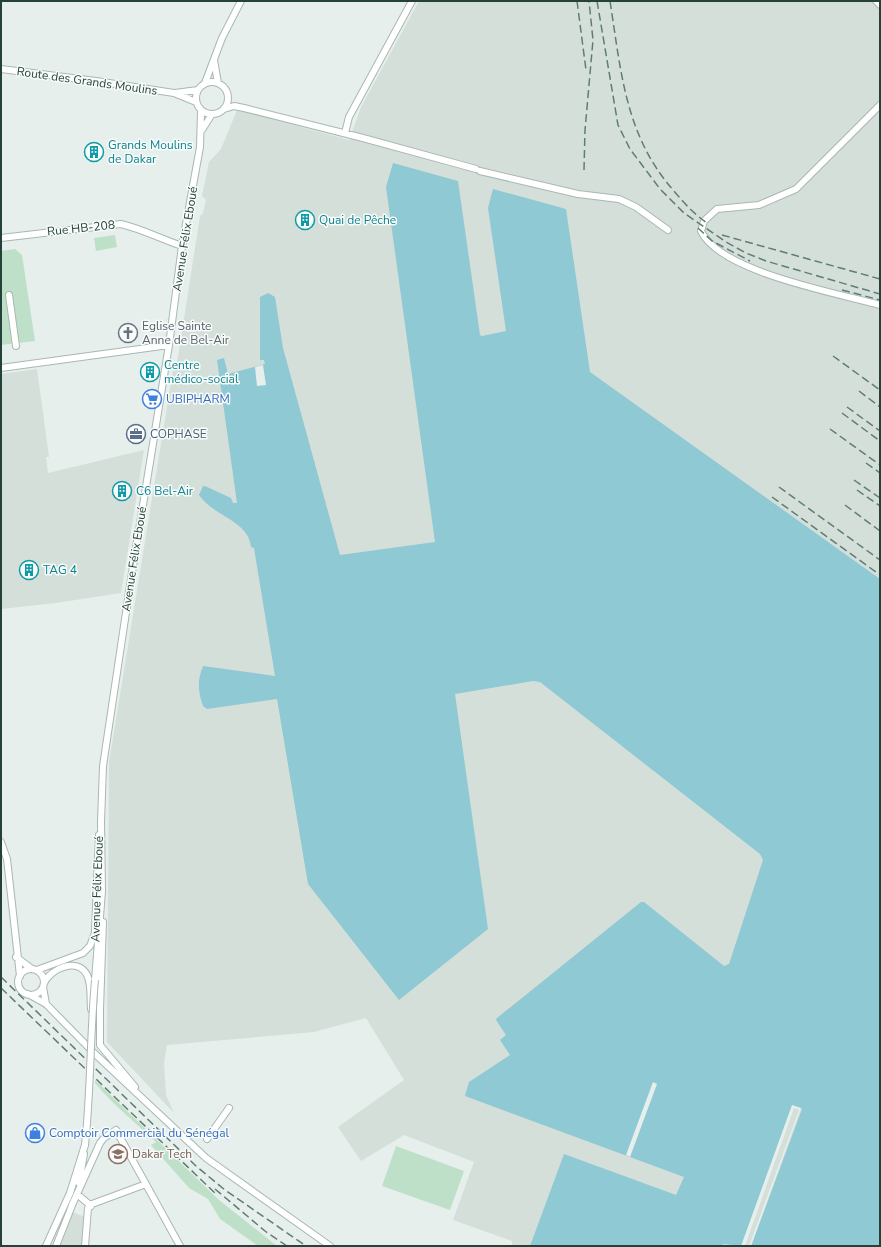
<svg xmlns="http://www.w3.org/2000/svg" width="881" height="1247" viewBox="0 0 881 1247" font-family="'Nunito Sans',sans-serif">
<rect width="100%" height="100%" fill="#e6efeb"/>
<!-- built -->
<path fill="#d4dfda" d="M419 1H880V1246H512V1241L453 1220 474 1162 404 1135 361 1161 338 1127 404 1080 366 1018 314 1032 167 1045 164 1063 166 1095 174 1113 107 1042 109 762 173 370H176L200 216 203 213 206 200 202 196 209 162 221 149 237 110 349 140 361 107Z
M37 369 49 457H46L48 473 144 450 121 593 56 603 1 609V374Z
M72 1212 85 1217 82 1246H59Z"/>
<!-- green -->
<path fill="#bfe0c8" d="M115 235 117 247 96 251 94 238Z
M15 249 22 255 35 341 1 345V251Z
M95 1080 219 1200 277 1246H258L220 1219 208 1199 189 1188 151 1145 156 1142C135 1122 113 1105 95 1083Z
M396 1146 464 1171 450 1210 382 1186Z"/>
<!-- water -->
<path fill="#8ec9d4" d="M393 163 458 181 480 335 482 336 506 331 488 208 493 189 566 209 590 372 880 579V1246H751L802 1109 793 1106 742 1246 724 1244 719 1246H530L564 1154 676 1195 684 1177 465 1096 469 1082 510 1055 500 1040 506 1035 496 1020 497 1018 641 902H644L724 966 729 964 763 860 760 854 540 682 533 681 455 694 488 929 399 1000 308 884 277 699 207 709 203 706C198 692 197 680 203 666L275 676 254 548 251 547C249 521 213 516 199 495L203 486H205L231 498 233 503H237L217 360 224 358 228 374 265 364 264 360H260V297L268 293 275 297 283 348 340 555 435 542 386 187Z"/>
<!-- pier -->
<path fill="#e6efeb" d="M263 365 266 385 257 386 255 367Z
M653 1082 657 1084 630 1157 626 1155Z
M792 1105 801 1108 751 1246H749L799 1110 794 1108 745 1246H741Z"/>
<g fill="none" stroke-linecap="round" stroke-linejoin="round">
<!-- minor casing -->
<g stroke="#a8b8b2" stroke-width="8">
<path id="minor" d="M876 1 880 5
M214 60 218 83
M1 69 96 81 174 93 196 102
M196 98a16 16 0 1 1 32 0a16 16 0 1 1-32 0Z
M205 83 222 38 241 1
M175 93 198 90
M880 105 796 189 759 205 717 209 704 221 701 231C720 272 837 293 880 305
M224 109 234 106 244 108 363 138 476 169
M202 130 212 114
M345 133 349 117 412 1
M480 171 578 194 619 199 636 207 668 230
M1 238 121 224C142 229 161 239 182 246
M9 295 16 346
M1 368 169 345
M1 842 7 859 20 976
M103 922 100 1009V1045L135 1087
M95 931 99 835
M16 957 32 969
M18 982a13 13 0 1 1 26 0a13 13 0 1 1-26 0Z
M37 970 83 953 90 946 95 933
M95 980 102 891 101 822 103 766 131 579 169 345 182 246 200 147 201 111
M44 983C51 968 78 957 87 975 92 984 90 999 91 1009
M43 987 46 1004
M28 994 46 1004 94 1053 206 1158 330 1246
M207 1139 229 1108
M79 1183 84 1154
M77 1194 91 1206
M72 1205 100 1143 104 1138 116 1130 180 1246
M46 1246 70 1193 85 1145
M56 1246 73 1203
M85 1246 88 1208 92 1204 146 1184"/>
</g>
<!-- minor -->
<use href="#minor" stroke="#fff" stroke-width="6"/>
<!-- rail -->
<path stroke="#5f7d75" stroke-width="1.5" stroke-dasharray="8 4" stroke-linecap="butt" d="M577 1 586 70
M597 1 618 125 630 149 660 189 684 213 726 242 746 253 766 261 880 294
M610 1C621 71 625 136 674 191 684 203 694 214 707 223
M584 170 585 130 593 40 589 1
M698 228 712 241 750 261
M722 235 880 279
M842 290 880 300
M833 356 880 390
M859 391 880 407
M847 407 880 431
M842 413 880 441
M830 429 880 465
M866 463 880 473
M854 480 880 498
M779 487 880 560
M857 490 880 506
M772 497 880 575
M845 505 880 531
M1 977 196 1166 225 1190 306 1246
M1 988 217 1195
M215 1189 265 1231 287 1246"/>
<!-- minor-bridge casing -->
<g stroke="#a8b8b2" stroke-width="8" stroke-linecap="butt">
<path id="minor-bridge" d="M85 1145C91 1090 90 1035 95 980"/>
</g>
<!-- minor-bridge -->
<use href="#minor-bridge" stroke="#fff" stroke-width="6"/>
</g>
<!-- icons -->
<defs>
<g id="building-ring" transform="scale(1)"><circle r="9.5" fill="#f7fbf9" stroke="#0f9aa8" stroke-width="1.5"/><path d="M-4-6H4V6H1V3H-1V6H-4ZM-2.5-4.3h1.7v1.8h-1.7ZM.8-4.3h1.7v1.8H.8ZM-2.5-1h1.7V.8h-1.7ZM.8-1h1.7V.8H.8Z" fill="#0f9aa8"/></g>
<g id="church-ring" transform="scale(1)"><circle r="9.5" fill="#f7fbf9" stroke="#6b7280" stroke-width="1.5"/><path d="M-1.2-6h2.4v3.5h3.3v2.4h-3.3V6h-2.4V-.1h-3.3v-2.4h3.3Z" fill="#6b7280"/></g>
<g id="supermarket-ring" transform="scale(1)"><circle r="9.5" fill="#f7fbf9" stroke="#3f7fe0" stroke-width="1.5"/><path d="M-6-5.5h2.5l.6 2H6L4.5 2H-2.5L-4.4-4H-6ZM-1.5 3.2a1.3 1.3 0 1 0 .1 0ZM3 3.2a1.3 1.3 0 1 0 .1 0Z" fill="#3f7fe0"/></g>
<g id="office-ring" transform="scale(1)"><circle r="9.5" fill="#f7fbf9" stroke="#5c6f8a" stroke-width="1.5"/><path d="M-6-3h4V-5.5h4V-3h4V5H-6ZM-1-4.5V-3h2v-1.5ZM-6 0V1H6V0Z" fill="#5c6f8a"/></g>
<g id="shop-ring" transform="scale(1)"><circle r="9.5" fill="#f7fbf9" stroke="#3f7fe0" stroke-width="1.5"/><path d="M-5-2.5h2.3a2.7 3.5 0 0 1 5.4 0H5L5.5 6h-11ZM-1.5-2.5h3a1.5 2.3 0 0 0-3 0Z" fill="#3f7fe0"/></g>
<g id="university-ring" transform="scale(1)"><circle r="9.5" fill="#f7fbf9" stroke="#8d6e63" stroke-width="1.5"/><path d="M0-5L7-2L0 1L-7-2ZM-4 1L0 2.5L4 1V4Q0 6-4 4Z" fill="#8d6e63"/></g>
</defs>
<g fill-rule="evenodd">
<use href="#building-ring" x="94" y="152"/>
<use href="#building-ring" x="305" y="220"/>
<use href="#church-ring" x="128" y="333"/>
<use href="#building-ring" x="150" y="372"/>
<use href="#supermarket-ring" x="152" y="399"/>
<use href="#office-ring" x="136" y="434"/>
<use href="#building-ring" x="122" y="491"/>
<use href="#building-ring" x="29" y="570"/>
<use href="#shop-ring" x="35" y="1133"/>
<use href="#university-ring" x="118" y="1154"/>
</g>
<g text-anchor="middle" stroke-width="3" stroke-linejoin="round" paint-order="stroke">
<!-- street labels -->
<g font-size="12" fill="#24423a" stroke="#f7fbf9">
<text transform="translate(87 81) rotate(8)" y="4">Route des Grands Moulins</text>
<text transform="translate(81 228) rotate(-6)" y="4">Rue HB-208</text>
<text transform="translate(185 239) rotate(-81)" y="4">Avenue Félix Eboué</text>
<text transform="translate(134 559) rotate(-81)" y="4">Avenue Félix Eboué</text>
<text transform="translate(97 889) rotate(-88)" y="4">Avenue Félix Eboué</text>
</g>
<!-- culture labels -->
<g font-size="12" fill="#0d838f" stroke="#f7fbf9" text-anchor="start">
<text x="108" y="149">Grands Moulins<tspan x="108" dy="14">de Dakar</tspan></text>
<text x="319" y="224">Quai de Pêche</text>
<text x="164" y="369">Centre<tspan x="164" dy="14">médico-social</tspan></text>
<text x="136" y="495">C6 Bel-Air</text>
<text x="43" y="574">TAG 4</text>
</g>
<!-- worship labels -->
<g font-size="12" fill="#5b616d" stroke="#f7fbf9" text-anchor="start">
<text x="142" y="330">Eglise Sainte<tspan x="142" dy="14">Anne de Bel-Air</tspan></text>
</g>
<!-- shop labels -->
<g font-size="12" fill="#366cbe" stroke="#f7fbf9" text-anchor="start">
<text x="166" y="403">UBIPHARM</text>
<text x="49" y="1137">Comptoir Commercial du Sénégal</text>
</g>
<!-- service labels -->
<g font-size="12" fill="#4e5e75" stroke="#f7fbf9" text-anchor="start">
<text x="150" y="438">COPHASE</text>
</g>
<!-- education labels -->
<g font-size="12" fill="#785e54" stroke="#f7fbf9" text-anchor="start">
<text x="132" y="1158">Dakar Tech</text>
</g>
</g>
<!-- border -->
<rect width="881" height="1247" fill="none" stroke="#24423a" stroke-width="4"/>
</svg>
